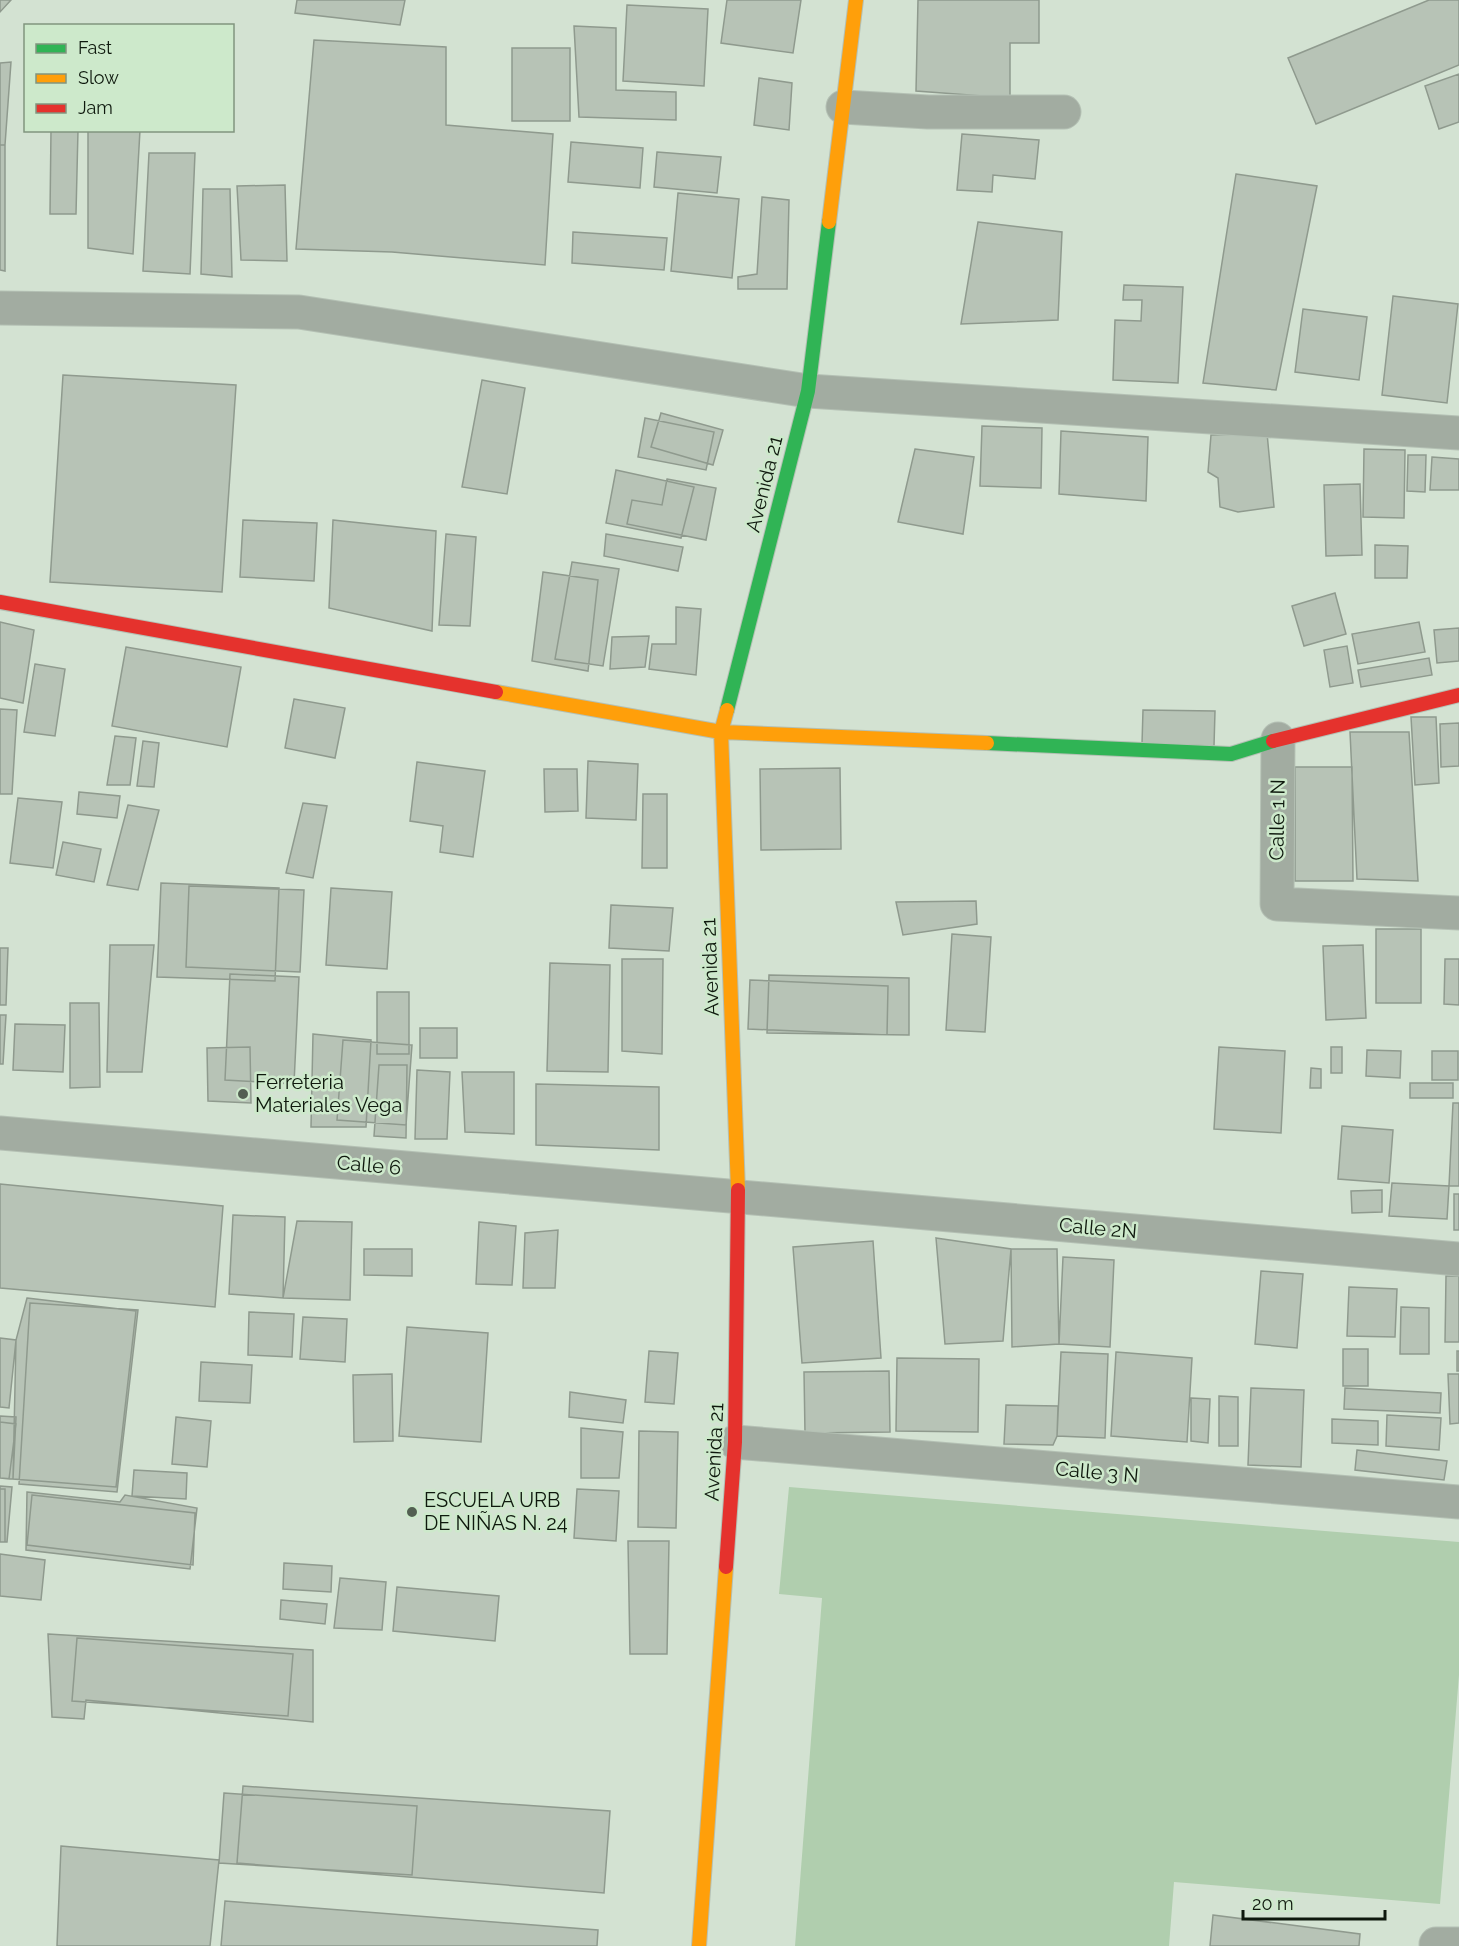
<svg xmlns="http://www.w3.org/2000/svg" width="1459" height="1946" viewBox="0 0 1459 1946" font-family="Raleway,sans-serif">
<rect width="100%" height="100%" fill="#d3e2d2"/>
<!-- green -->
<path fill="#b0ceae" d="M789 1487 1459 1542V1675L1440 1904 1174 1882 1169 1946H795L822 1598 779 1594Z"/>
<!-- building -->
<path fill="#b7c3b6" stroke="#8f9a8e" stroke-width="1.5" d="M0 0H11L0 12Z
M297 0H405L400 25 295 13Z
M727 0H801L793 53 721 43Z
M918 0H1039V43H1010V98L916 91Z
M1429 0H1459V65L1316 124 1288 58Z
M627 5 708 9 704 86 623 81Z
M574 26 616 28V90L676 92V120L579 117Z
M314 40 446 47V125L553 134 545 265 392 252 296 249Z
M512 48H570V121H512Z
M11 62 5 145H0V63Z
M1459 74V122L1439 129 1425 86Z
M759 78 792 83 789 130 754 125Z
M51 130H78L76 214H50Z
M88 130H140L133 254 88 248Z
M962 134 1039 140 1035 179 993 175 992 192 957 190Z
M571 142 643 148 640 188 568 182Z
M0 145H5V271L0 270Z
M657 152 721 157 717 193 654 187Z
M149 153H195L190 274 143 271Z
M1236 174 1317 186 1276 390 1203 383Z
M285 185 287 261 241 260 237 186Z
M203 189H230L232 277 201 274Z
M678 193 739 199 732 278 671 271Z
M762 197 789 200 787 289H738V277L757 274Z
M978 222 1062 232 1058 320 961 324Z
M573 232 667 238 664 270 572 263Z
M1124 285 1183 287 1178 383 1113 380 1115 320 1141 321 1142 300H1123Z
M1393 296 1458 304 1447 403 1382 395Z
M1303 309 1367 317 1359 380 1295 372Z
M63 375 236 385 222 592 50 582Z
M482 380 525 388 507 494 462 487Z
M661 413 723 430 713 465 651 447Z
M645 418 714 432 706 470 638 457Z
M982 426 1042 428 1041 488 980 486Z
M1061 431 1148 437 1146 501 1059 494Z
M1267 433 1274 507 1238 512 1220 507 1218 478 1208 472 1211 435Z
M915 449 974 457 963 534 898 522Z
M1364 449 1405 450 1404 518 1363 517Z
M1408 455H1426L1425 492 1407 491Z
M1432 457 1459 459V490H1430Z
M616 470 694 487 681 538 606 523Z
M667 479 716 488 706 540 627 524 632 500 662 505Z
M1360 484 1362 555 1326 556 1324 485Z
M243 520 317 523 314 581 240 577Z
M333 520 436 531 432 631 329 608Z
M446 534 476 537 470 626 439 625Z
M606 534 683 547 678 571 604 556Z
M1375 545 1408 546 1407 578H1375Z
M572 562 619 569 603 666 555 659Z
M543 572 598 580 588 671 532 661Z
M1335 593 1346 634 1304 646 1292 606Z
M676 607 701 609 696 675 649 669 652 644H676Z
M0 622 34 630 23 703 0 698Z
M1419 622 1425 652 1358 664 1352 634Z
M1459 628V661L1437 663 1434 630Z
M649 636 645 667 610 669 612 637Z
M1347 646 1353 683 1330 687 1324 650Z
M126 647 241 667 227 747 112 726Z
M1429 658 1432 675 1361 687 1358 670Z
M35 664 65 669 55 736 24 732Z
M294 699 345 708 335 758 285 748Z
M0 709 17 710 12 794H0Z
M1143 710 1215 711 1214 746 1142 744Z
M1411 717H1436L1439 783 1415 785Z
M1459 723V766L1441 767 1440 724Z
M1350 732H1409L1418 881 1357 879Z
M115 736 136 738 130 785H107Z
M143 741 159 743 154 787 137 786Z
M588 761 638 764 636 820 586 818Z
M417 762 485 771 473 857 440 852 443 826 410 821Z
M1295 767H1352L1353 881H1295Z
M840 768 841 849 761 850 760 769Z
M544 769H577L578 811 545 812Z
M79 792 120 796 117 818 77 814Z
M643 794H667V868H642Z
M18 798 62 802 53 868 10 863Z
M303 803 327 806 313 878 286 873Z
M128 805 159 810 138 890 107 885Z
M63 842 101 849 94 882 56 875Z
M161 883 279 888 275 981 157 977Z
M189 886 304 890 300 972 186 967Z
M331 888 392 892 387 969 326 965Z
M976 901 977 924 903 935 896 902Z
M611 905 673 908 669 951 609 948Z
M1376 929H1421V1003H1376Z
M952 934 991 937 985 1032 946 1030Z
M110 945H154L142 1072H107Z
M1363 945 1366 1018 1326 1020 1323 946Z
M0 948H8L6 1005H0Z
M622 959H663L662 1054 622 1051Z
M1445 959H1459V1005L1444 1004Z
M550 963 610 965 608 1072 547 1071Z
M230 974 299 977 294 1084 225 1080Z
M769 975 909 978V1035L767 1033Z
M750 980 888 986 887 1035 748 1029Z
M377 992H409V1054H377Z
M70 1003H99L100 1087 70 1088Z
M0 1015H6L3 1064H0Z
M15 1024 65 1025 63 1072 13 1070Z
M420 1028H457V1058H420Z
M313 1034 371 1040 366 1127H311Z
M343 1040 412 1045 406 1125 337 1120Z
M250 1047 251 1103 208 1101 207 1048Z
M1219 1047 1285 1051 1281 1133 1214 1129Z
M1331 1047H1342V1073H1331Z
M1367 1050 1401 1051 1400 1078 1366 1076Z
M1432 1051H1458V1080H1432Z
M379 1065H407L406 1138 374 1136Z
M1311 1068 1321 1069V1088H1310Z
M417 1070 450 1072 447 1139H415Z
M462 1072H514V1134L465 1132Z
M1410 1083H1453V1098H1410Z
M536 1084 659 1087V1150L536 1145Z
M1453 1103H1459V1186H1449Z
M1342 1126 1393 1130 1389 1183 1338 1179Z
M1392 1183 1449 1186 1447 1219 1389 1216Z
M0 1184 223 1206 215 1307 0 1288Z
M1382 1190V1212L1352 1213 1351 1191Z
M1454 1194H1459V1230H1454Z
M233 1215 285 1217 283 1298 229 1294Z
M297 1221 352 1222 350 1300 283 1298Z
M479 1222 516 1226 512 1285 476 1284Z
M558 1230 555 1288H523L525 1233Z
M936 1238 1011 1249 1003 1341 945 1344Z
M873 1241 881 1358 802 1363 793 1247Z
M364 1249H412V1276L364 1275Z
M1011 1249H1057L1059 1344 1012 1347Z
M1063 1257 1114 1260 1110 1347 1059 1344Z
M1261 1271 1303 1274 1297 1348 1255 1344Z
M1446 1276H1459V1342H1445Z
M1349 1287 1397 1289 1395 1337 1347 1336Z
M27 1298 136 1311 116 1487 13 1479 16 1340Z
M30 1303 138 1310 117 1492 19 1484Z
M1401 1307 1429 1308V1354H1400Z
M249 1312 294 1314 292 1357 248 1355Z
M303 1317 347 1319 345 1362 300 1359Z
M407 1327 488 1333 481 1442 399 1436Z
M0 1338 16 1340 9 1408 0 1407Z
M1343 1349H1368V1386H1343Z
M649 1351 678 1353 674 1404 645 1402Z
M1457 1351H1459V1371H1457Z
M1061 1352 1108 1354 1105 1438 1057 1436Z
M1116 1352 1192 1358 1187 1442 1111 1436Z
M897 1358 979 1359 978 1432 896 1431Z
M201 1362 252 1365 250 1403 199 1401Z
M889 1371 890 1432 805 1433 804 1372Z
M392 1374 393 1441 354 1442 353 1375Z
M1448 1374H1459V1423L1450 1424Z
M1251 1388 1304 1390 1301 1467 1248 1465Z
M1345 1388 1441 1393 1440 1413 1344 1409Z
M570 1392 626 1400 623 1423 569 1417Z
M1219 1396 1238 1397V1446H1219Z
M1191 1398 1210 1399 1208 1443 1191 1441Z
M1006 1405 1058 1406 1057 1436 1053 1445 1004 1444Z
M1387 1415 1441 1418 1439 1450 1386 1446Z
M0 1416 16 1417 13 1479 0 1478Z
M176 1417 211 1421 207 1467 172 1464Z
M1332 1419 1378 1421V1445L1332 1443Z
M0 1422 16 1424 9 1479 0 1478Z
M581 1428 623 1432 619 1478H581Z
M639 1431 678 1432 676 1528 638 1527Z
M1357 1450 1447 1461 1444 1480 1355 1470Z
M134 1470 187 1473 186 1499 132 1496Z
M0 1486 12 1487 7 1542H0Z
M0 1489H5V1542H0Z
M577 1489 619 1491 616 1541 574 1538Z
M27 1492 120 1502 125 1495 197 1508 190 1569 26 1550Z
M32 1495 195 1513 193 1565 27 1545Z
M628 1541H669L667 1654H630Z
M0 1554 45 1560 41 1600 0 1596Z
M284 1563 332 1566 331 1592 283 1589Z
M340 1578 386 1582 382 1630 334 1628Z
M397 1587 499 1596 495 1641 393 1631Z
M281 1600 327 1604 325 1624 280 1619Z
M48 1634 313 1650V1722L86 1700 84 1719 52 1717Z
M77 1638 293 1654 288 1716 72 1701Z
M243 1786 610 1811 604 1893 237 1863Z
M224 1793 417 1806 412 1875 219 1863Z
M61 1846 219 1860 210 1946H57Z
M225 1901 598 1930 597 1946H221Z
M1213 1915 1360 1934 1359 1946H1210Z"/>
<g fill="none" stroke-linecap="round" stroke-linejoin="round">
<!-- street casing -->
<g stroke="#b4c0b4" stroke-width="35">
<path id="street" d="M843 107 928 112H1064
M0 308 299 312 808 391 1459 433
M1278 739 1277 904 1459 913
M0 1133 1459 1259
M735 1442 1459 1502
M1436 1944H1459"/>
</g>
<!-- fast casing -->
<g stroke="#b4c0b4" stroke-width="16">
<path id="fast" d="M727 710 808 391 829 222
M987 743 1231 754 1273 741"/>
</g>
<!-- slow casing -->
<g stroke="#b4c0b4" stroke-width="16">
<path id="slow" d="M829 222 856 0
M496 692 721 732 987 743
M727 710 721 732 738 1190
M699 1946 726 1567"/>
</g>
<!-- jam casing -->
<g stroke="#b4c0b4" stroke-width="16">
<path id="jam" d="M0 602 496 692
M1273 741 1459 695
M726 1567 735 1442 738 1190"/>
</g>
<!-- street -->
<use href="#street" stroke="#a2aca1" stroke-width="33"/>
<!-- fast -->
<use href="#fast" stroke="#30b455" stroke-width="14"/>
<!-- slow -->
<use href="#slow" stroke="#ff9f0a" stroke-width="14"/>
<!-- jam -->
<use href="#jam" stroke="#e5322d" stroke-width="14"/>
</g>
<!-- markers -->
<g fill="#535f52" stroke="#cde9cb" stroke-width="2">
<circle cx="243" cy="1094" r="6"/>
<circle cx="412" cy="1512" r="6"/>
</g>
<g text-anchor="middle" stroke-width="5" stroke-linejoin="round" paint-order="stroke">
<!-- street labels -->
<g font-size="20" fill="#0e180d" stroke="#cde9cb">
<text transform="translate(764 484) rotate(-76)" y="7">Avenida 21</text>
<text transform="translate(1277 820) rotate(-89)" y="7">Calle 1 N</text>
<text transform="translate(710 967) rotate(-92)" y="7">Avenida 21</text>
<text transform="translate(369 1165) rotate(5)" y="7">Calle 6</text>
<text transform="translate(1098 1228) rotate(5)" y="7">Calle 2N</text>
<text transform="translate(714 1452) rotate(-87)" y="7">Avenida 21</text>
<text transform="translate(1097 1472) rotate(5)" y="7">Calle 3 N</text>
</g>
<!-- poi labels -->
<g font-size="20" fill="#0e180d" stroke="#cde9cb" text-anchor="start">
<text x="255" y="1089">Ferreteria<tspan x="255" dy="23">Materiales Vega</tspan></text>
<text x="424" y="1507">ESCUELA URB<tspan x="424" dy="23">DE NIÑAS N. 24</tspan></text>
</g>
</g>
<!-- legend -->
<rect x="24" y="24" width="210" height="108" fill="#cde9cb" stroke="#81957f" stroke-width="1.5"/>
<rect x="36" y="44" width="30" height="9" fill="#30b455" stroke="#81957f" stroke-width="1.5"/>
<text x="78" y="54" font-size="18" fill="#0e180d">Fast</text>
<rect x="36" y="74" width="30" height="9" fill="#ff9f0a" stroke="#81957f" stroke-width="1.5"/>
<text x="78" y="84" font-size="18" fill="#0e180d">Slow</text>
<rect x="36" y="104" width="30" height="9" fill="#e5322d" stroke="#81957f" stroke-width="1.5"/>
<text x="78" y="114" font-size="18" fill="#0e180d">Jam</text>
<!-- scale -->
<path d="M1243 1910v9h142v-9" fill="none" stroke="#0e180d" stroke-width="3"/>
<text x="1252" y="1910" font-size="18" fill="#0e180d" stroke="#cde9cb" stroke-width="4.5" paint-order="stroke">20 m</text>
</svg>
